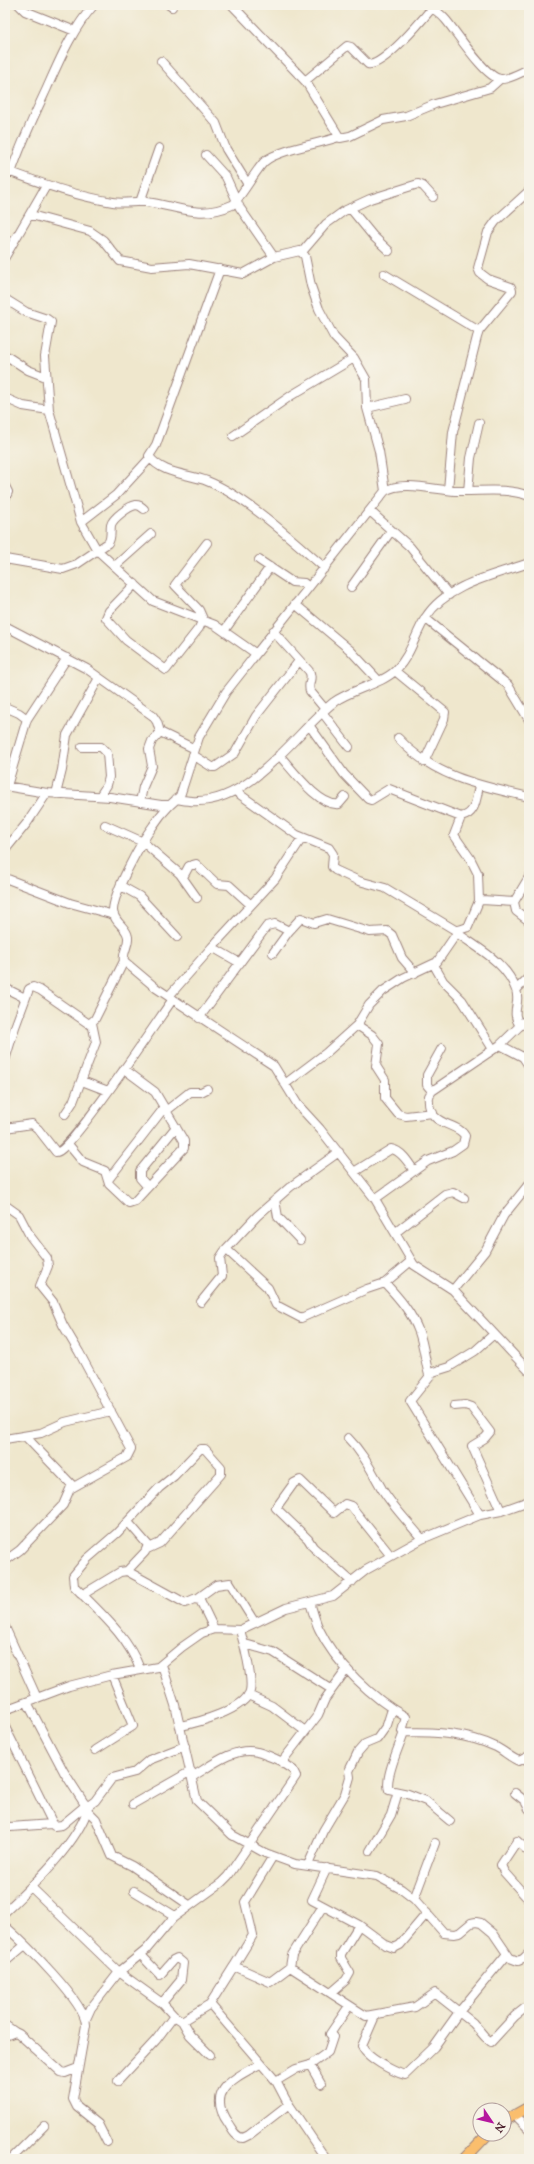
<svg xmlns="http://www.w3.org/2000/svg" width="534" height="2164" viewBox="0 0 534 2164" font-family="'IM FELL Great Primer',serif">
<rect width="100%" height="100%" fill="#f7f3e8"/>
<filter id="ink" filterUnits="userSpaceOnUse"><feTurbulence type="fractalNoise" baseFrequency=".025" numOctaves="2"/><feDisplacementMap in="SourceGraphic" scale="8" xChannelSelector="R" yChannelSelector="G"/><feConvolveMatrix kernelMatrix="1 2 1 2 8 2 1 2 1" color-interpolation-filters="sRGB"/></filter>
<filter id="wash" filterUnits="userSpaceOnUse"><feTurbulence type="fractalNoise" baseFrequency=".012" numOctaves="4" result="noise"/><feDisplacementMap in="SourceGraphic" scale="16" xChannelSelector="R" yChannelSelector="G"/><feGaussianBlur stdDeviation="0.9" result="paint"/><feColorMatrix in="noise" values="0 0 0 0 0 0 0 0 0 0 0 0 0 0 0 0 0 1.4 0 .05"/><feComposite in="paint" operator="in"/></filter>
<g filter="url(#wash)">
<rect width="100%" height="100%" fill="#efe7cd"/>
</g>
<g filter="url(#ink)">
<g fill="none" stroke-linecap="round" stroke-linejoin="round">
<!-- minor casing -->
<g stroke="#9c837c" stroke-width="10">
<path id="minor" d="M19 5 25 11 75 31
M169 5 172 7
M232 5 306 82 340 138 350 136 383 120 406 116 435 104 490 88 500 79
M427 5C434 9 441 14 446 20 457 33 485 77 500 79 509 80 521 72 529 69
M161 61 216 123 226 149 247 183
M305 81 347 46 351 47 368 64C381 69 423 19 432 8
M206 155 226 177 240 208 274 257
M5 170C41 183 75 196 113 202 124 204 135 201 146 202 178 206 199 220 232 205 237 203 256 170 264 162 276 150 322 143 339 137
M11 173C21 143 34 116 47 88 60 59 73 28 94 5
M140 202 159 148
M350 208 373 236 389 251
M31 215 90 231 103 240 120 261 152 267 189 264 243 274 274 257 300 251 305 256 311 286 319 309 334 337 354 358 366 379 367 408 379 451 385 491
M302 252 326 224 344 211 370 199 418 184 423 186 433 197
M5 257 46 186
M220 269 156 445 149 456C161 474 189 474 207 481 247 497 292 540 325 568
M384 274 479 331
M5 299 26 312 47 319 51 322 45 356 49 410
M5 355 28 370 46 377
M5 398 23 406 49 410 81 522 97 550 153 601 215 625 255 653
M367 408 405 399
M233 436 292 395 354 358
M5 486 8 492 5 499
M448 490 453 432 477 337 479 331 512 291 511 287 488 279 480 273 478 268 488 232 496 221 529 191
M468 491 471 458 479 423
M370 511 410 547 449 595
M81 522 116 495 150 458
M5 559 63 569 77 564 108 543C112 538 110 531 111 525 113 518 129 506 136 505 139 505 142 507 144 509
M259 560 292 582 304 583 309 587
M115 566 151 534
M135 584 109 611 106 618 126 640 166 670 199 628 203 619 199 610 175 585 207 543
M351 587 391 531
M295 604 350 650 378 680
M425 618 508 685 529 720
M5 626 87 669 153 716 157 722 160 732 195 749
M224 631 270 567
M273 631 309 671C314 678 307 683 310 691L325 709
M395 671 445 712 444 719 424 762
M5 707 19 713 27 719
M322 712 349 747
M309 725 344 774 368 799 371 800 389 789 461 817C476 814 476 799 479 786
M398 738C432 776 480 786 529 797
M82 747H101L107 753 109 777 107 785 100 796
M193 755 212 767H215L235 753 256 716 299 661
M279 755C292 769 319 807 339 804L345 797
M5 786 47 793 110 797 161 805H170L180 796 199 737 226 692 385 491C401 480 436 490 455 491 481 492 504 487 529 496
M7 786 27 719 67 658
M235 791 297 835 329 848 333 854 332 867 335 870 359 881 385 888 455 930H459L468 927 479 901 482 900 514 902
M56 794 62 770 67 735 99 678
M176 799C183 800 191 802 198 801 253 800 295 733 334 702 352 689 382 684 396 670 411 655 415 634 426 617 447 584 495 575 529 563
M140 802 143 787 152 766 149 749 152 741 160 732
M170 805C164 811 158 818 153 826 141 842 113 893 113 911 114 923 127 927 128 937 129 946 122 952 124 961L156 988 274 1066 298 1105 320 1129 375 1199 414 1265 453 1290 529 1371
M461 817 454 835 470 858 478 874 479 901
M105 825 143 842 180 874 197 898
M5 850 27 823 47 793
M183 877 189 866 196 864 217 884 229 885 251 905
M529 877 514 902 516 911 529 921
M5 878 70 903 114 915
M121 886 139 896 177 937
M457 933C479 949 507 963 516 990 521 1004 510 1011 520 1026
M212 947 240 963
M273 953 289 931 301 918 314 923 327 919 370 932 387 931 392 935 402 958 415 973
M434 965 443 981 462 1000 493 1049
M5 988 25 998
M516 990 529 977
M169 996 212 947 275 879 302 838
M199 1018 267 926 275 924 289 931
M357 1025 372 1035 379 1044 376 1066 385 1080V1098L398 1114 406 1116 433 1113
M500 1045 523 1057 529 1066
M5 1060 15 1027 29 989 33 987 40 990 89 1024 95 1019 124 961
M82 1081 108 1091
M285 1084 326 1053 357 1025 369 1005 383 991 403 978 437 962 459 930
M432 1091 427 1085V1075L442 1048
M166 1111 190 1092H201L207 1089
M65 1114 73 1102 96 1042 92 1023
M5 1128 32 1124 38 1129 56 1152C68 1155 160 1017 173 999
M68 1144 83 1162 105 1171 109 1184 129 1203 135 1201 184 1148V1141L155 1092 124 1069
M354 1172 391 1149C401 1150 409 1163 414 1171
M108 1180 164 1108
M148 1187 140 1178V1171L176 1127
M375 1199 428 1161 453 1151 463 1144 465 1136C457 1121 426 1128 429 1096L432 1091 500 1045 529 1017
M275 1200 278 1217 300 1240
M5 1205 19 1215 30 1236 47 1258 48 1266 40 1286 53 1302 63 1325 79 1352 131 1449 127 1457 70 1489 63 1505 20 1550 5 1561
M396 1232 445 1194 453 1192 464 1198
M226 1249 268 1288 276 1305 301 1318 367 1289 385 1283 411 1261
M385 1283C399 1298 412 1313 419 1332 424 1346 425 1361 429 1375
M453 1290 485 1251 504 1215 529 1184
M201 1302 222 1276 220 1258 226 1249 257 1216 290 1187 339 1152
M454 1406 465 1405 471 1407 490 1432 485 1438 472 1446 501 1511
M25 1436 73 1486
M348 1438C363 1453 371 1470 382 1489 393 1507 409 1523 422 1539
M5 1439 41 1433 65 1422 111 1411
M480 1515 410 1401 433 1372 449 1367 475 1351 494 1334
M127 1571 145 1552 148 1545 128 1522
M352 1582 313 1547 308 1539 276 1508 294 1483 300 1480 334 1513 345 1504 351 1506 391 1556
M82 1595 120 1572 127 1571 185 1603 194 1599 200 1600 214 1629
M198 1598 216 1585 230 1583 255 1623
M310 1603C313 1611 315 1621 319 1629 335 1663 373 1699 406 1717L402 1731 404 1732C400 1745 384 1778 389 1790L408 1794 426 1801 450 1821
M5 1627 37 1698
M245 1644 273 1652 331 1689
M162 1665 175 1705 197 1801 232 1835 265 1853 295 1864 377 1876 401 1889 414 1899 444 1933 454 1934 459 1933 471 1923 476 1922 481 1923 493 1933 510 1958 518 1961 523 1959 529 1953
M140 1669C127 1635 99 1612 74 1586L73 1576 87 1559 117 1533 159 1488 174 1476 200 1449H205L221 1467V1474L160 1543 147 1549
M248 1695 272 1706 305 1731
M27 1702 64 1772 84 1803 88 1806 95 1801 112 1778 135 1772 149 1760 185 1746
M5 1710 69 1686 112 1675 158 1667 182 1647 202 1633 214 1629 240 1630 286 1608 333 1596 366 1570 422 1539 480 1515 501 1511 529 1501
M180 1726C196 1723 245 1710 250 1691 253 1679 244 1643 240 1630
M5 1727 54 1826 62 1825 86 1805
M404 1732C435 1732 467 1733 496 1747 504 1751 511 1758 519 1761L529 1756
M95 1750 133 1726 112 1675
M192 1777C210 1766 235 1746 257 1752 266 1754 275 1759 283 1762
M515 1793 525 1801 529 1809
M133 1804 191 1771
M87 1810 96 1819 112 1856 132 1866 189 1905
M5 1826 10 1827 52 1824
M370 1851 391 1815 398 1792
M529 1852 517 1841 501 1865 504 1872 529 1900
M308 1865 323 1831 345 1794 350 1777 349 1771 358 1752 365 1744 377 1739 387 1725 392 1709
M327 1868 312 1900 359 1925 386 1945 394 1948 400 1945 427 1913
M32 1888 119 1972 162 2003 174 2016 182 2021 210 2004 234 1966 270 1982 290 1967 366 2016 415 2007 435 1993 473 2023 485 2037 491 2042 515 2016 529 2005
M134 1891 175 1916
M414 1899 435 1843
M5 1912C30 1888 80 1841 88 1807
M5 1926C23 1942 86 2003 86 2025L73 2099 77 2107 98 2124 107 2142
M141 1955 160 1975 173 1960 177 1958 183 1963 181 1980 162 2003
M5 1962 25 1945
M234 1966 253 1935 245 1902 273 1856
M290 1967 292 1955 323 1906
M331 1993 346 1980 350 1973 341 1958V1954L359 1925
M210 2004 276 2081 286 2100 326 2159
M375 2016 362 2046C365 2057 394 2072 405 2075L434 2047 459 2012 506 1955
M86 2019 91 2008 119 1972 146 1950 173 1918 221 1883 228 1876 296 1776 293 1770 284 1764V1759L318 1715 325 1699 347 1669
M182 2021 190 2035 210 2055
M5 2025 15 2032
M5 2036 15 2032 19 2034 61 2072 65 2073 78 2068
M260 2064C235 2078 205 2090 228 2123 232 2129 235 2137 243 2138L249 2135 289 2104
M310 2065 321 2084
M118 2081 156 2040 174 2016
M276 2081 296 2069 310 2065 328 2052 333 2037 330 2034 349 2006
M514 2114 529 2129
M11 2159 44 2126"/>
</g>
<!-- major casing -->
<g stroke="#9c837c" stroke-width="12">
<path id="major" d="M504 2121 529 2107
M464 2159 488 2134"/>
</g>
<!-- minor -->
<use href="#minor" stroke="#fff" stroke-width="8"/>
<!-- major -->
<use href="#major" stroke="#fabe6d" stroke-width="10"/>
</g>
</g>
<!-- margin -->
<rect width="534" height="2164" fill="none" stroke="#f7f3e8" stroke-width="20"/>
<!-- north arrow -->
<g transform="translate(492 2122) rotate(125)"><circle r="19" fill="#f7f3e8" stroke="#b29e9c"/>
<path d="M0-3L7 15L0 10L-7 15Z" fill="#b5179e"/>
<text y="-6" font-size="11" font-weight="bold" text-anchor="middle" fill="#4a1f2b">N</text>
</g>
</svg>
